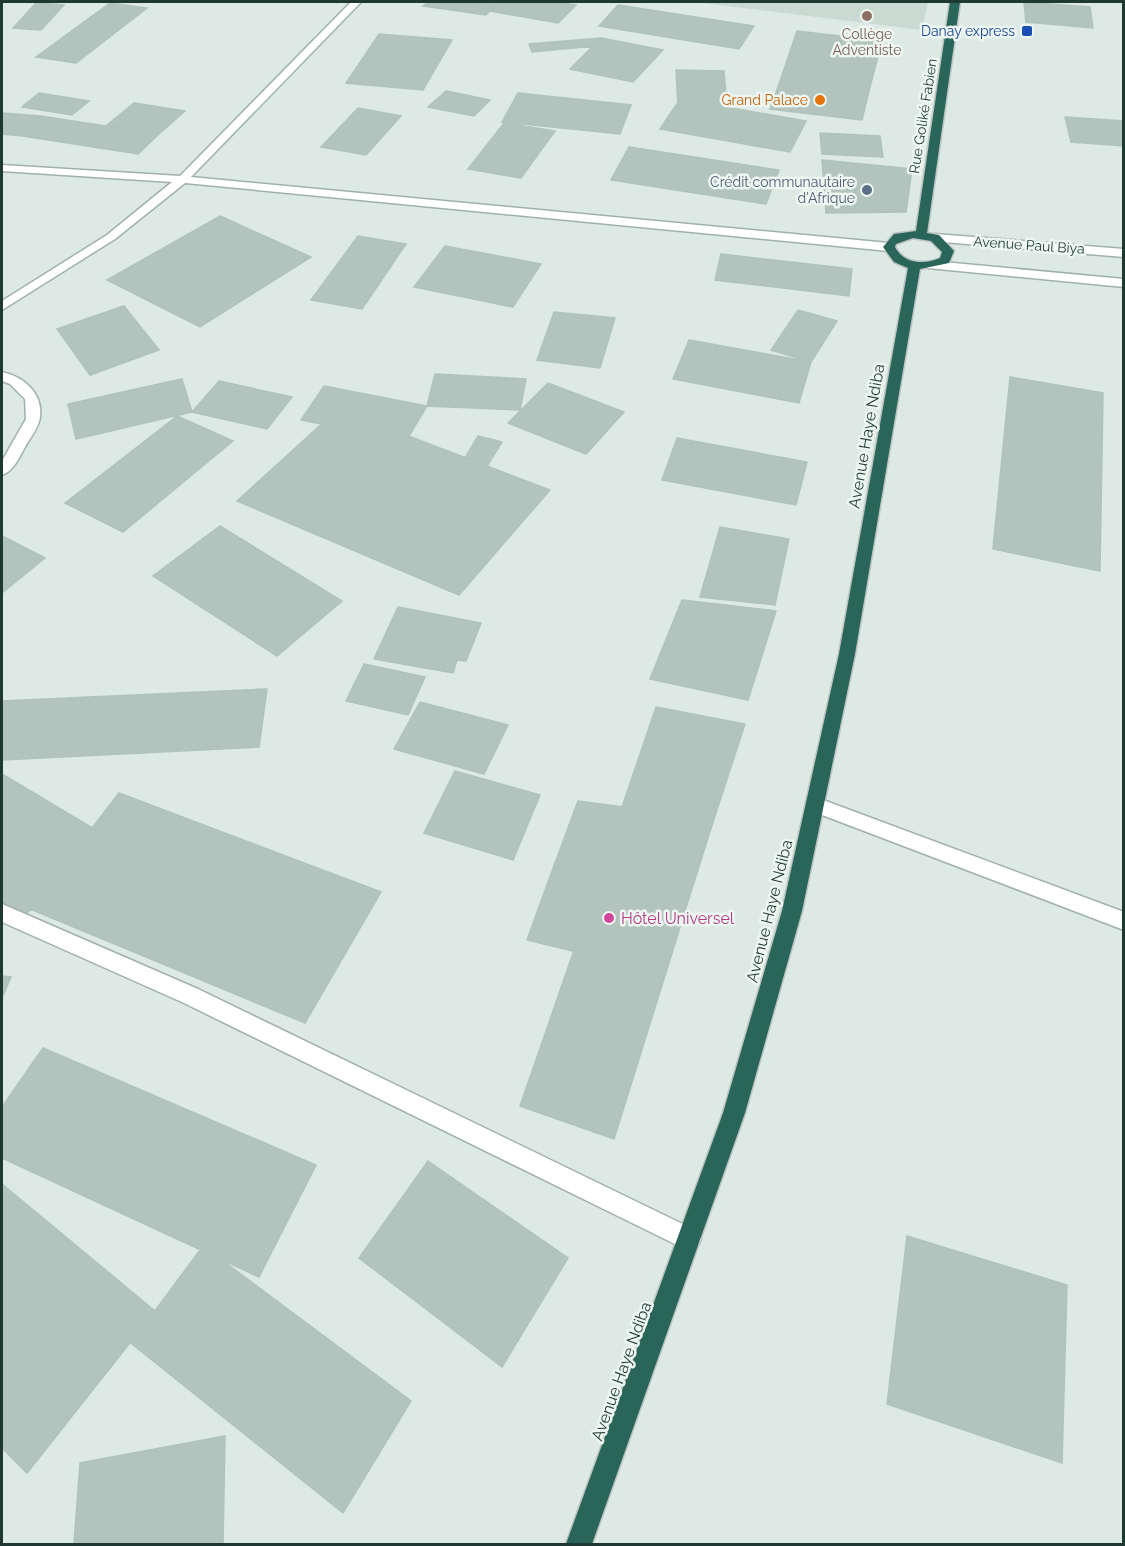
<svg xmlns="http://www.w3.org/2000/svg" width="1125" height="1546" viewBox="0 0 1125 1546" font-family="Raleway,sans-serif">
<rect width="100%" height="100%" fill="#dde9e4"/>
<!-- built -->
<path fill="#cbd9d3" d="M695 2H928L922 30Z"/>
<!-- building -->
<path fill="#b2c4bd" stroke="#afc3bb" stroke-width="1.5" d="M428 2H498L486 15 423 6Z
M500 2H556L576 5 558 23 490 11Z
M1024 2 1090 7 1093 28 1026 22Z
M36 3 64 5 41 30 13 28Z
M110 3 147 8 76 63 36 57Z
M618 5 754 26 739 49 599 26Z
M797 31 882 41 869 91 780 81Z
M379 34 452 40 423 90 346 83Z
M601 38 605 45 532 52 529 44Z
M601 38 663 50 633 82 570 69Z
M676 70 724 71 727 108 678 107Z
M780 81 869 91 862 120 770 109Z
M446 91 490 100 474 116 428 107Z
M39 93 89 101 72 115 22 107Z
M518 93 631 105 620 134 502 122Z
M680 99 806 121 790 152 660 129Z
M134 103 185 111 159 134 107 125Z
M358 108 401 116 366 155 321 147Z
M2 113 40 116 22 136 2 134Z
M40 116 159 134 138 154 16 135Z
M1065 117 1124 121V146L1071 142Z
M504 123 555 131 521 178 468 169Z
M820 133 880 136 883 157 822 154Z
M629 147 779 170 766 204 611 180Z
M822 160 912 169 906 212 826 213Z
M220 216 311 257 200 327 107 280Z
M358 236 406 244 362 309 311 300Z
M445 246 541 264 513 307 414 287Z
M721 254 852 269 849 296 715 280Z
M124 306 159 350 90 375 57 329Z
M798 310 837 321 811 362 771 350Z
M554 312 615 318 600 368 537 360Z
M689 340 811 362 799 403 673 379Z
M435 374 526 379 520 410 427 406Z
M1010 377 1103 393 1100 571 993 549Z
M182 379 192 412 76 439 68 404Z
M219 381 292 397 267 429 192 412Z
M548 383 624 412 586 454 508 423Z
M324 386 427 406 406 441 301 420Z
M338 409 550 490 459 595 237 501Z
M177 416 233 441 123 532 65 503Z
M478 436 502 442 486 468 462 463Z
M677 438 807 462 796 505 662 480Z
M220 526 342 601 277 656 153 576Z
M720 527 789 539 775 605 700 597Z
M2 536 45 558 2 593Z
M682 600 776 611 748 700 650 679Z
M398 607 481 623 466 661 457 660 453 673 374 659Z
M364 664 425 677 408 715 346 701Z
M267 689 259 747 2 760V701Z
M420 702 508 725 484 774 394 749Z
M656 707 745 724 714 819 622 807Z
M455 771 540 795 513 860 424 833Z
M2 774 104 835 23 917 2 904Z
M119 793 381 892 305 1023 30 909Z
M578 801 714 819 689 898 555 863Z
M555 863 689 898 668 966 578 939 573 951 527 940Z
M578 939 668 966 614 1139 520 1106Z
M2 976 11 977 2 998Z
M43 1048 316 1165 259 1277 2 1158V1107Z
M428 1161 568 1258 502 1367 359 1258Z
M2 1184 155 1311 27 1473 2 1448Z
M907 1236 1067 1285 1062 1463 887 1404Z
M203 1246 411 1401 343 1513 131 1343Z
M225 1436 223 1544H74L80 1463Z"/>
<g fill="none" stroke-linecap="round" stroke-linejoin="round">
<!-- minor casing -->
<g stroke="#a0b1ab" stroke-width="3">
<path id="minor" d="M351 2H361L191 177 889 243 895 247 889 251 185 183 115 239 2 310V301L107 235 172 182 2 171V165L180 176Z
M935 234 1124 249V257L931 241 929 238Z
M932 261 1124 279V287L928 268 926 265Z
M2 372C24 377 43 393 40 417 39 427 30 438 25 447 20 456 13 472 2 475V461L26 419 25 399 10 384 2 381Z
M815 797 1124 912V930L809 810 806 805 809 800Z
M2 904 198 989 697 1231 701 1239 697 1247 689 1251 681 1247 184 1003 2 922Z"/>
</g>
<!-- highway casing -->
<g stroke="#bcc4c2" stroke-width="3">
<path id="highway" d="M950 2H960L927 233 939 235 954 251 949 263 920 269 855 654 802 911 745 1113 592 1544H566L723 1113 782 911 839 654 908 268 894 262 883 247 894 234 916 231ZM913 238 931 241 942 252 940 258C924 265 904 264 895 247L896 244Z"/>
</g>
<!-- minor -->
<use href="#minor" fill="#fff" fill-rule="evenodd"/>
<!-- highway -->
<use href="#highway" fill="#296659" fill-rule="evenodd"/>
</g>
<!-- markers -->
<circle fill="#8d6e63" stroke="#edf6f1" stroke-width="2" cx="867" cy="16" r="6"/>
<rect fill="#1a4fb4" stroke="#edf6f1" stroke-width="2" x="1021" y="25" width="12" height="12" rx="3"/>
<circle fill="#e8710a" stroke="#edf6f1" stroke-width="2" cx="820" cy="100" r="6"/>
<circle fill="#5c6f8a" stroke="#edf6f1" stroke-width="2" cx="867" cy="190" r="6"/>
<circle fill="#d1479c" stroke="#edf6f1" stroke-width="2" cx="609" cy="918" r="6"/>
<g text-anchor="middle" stroke-width="5" stroke-linejoin="round" paint-order="stroke">
<!-- far-transit labels -->
<g font-size="14" fill="#164399" stroke="#edf6f1" text-anchor="end">
<text x="1015" y="36">Danay express</text>
</g>
<!-- far-education labels -->
<g font-size="14" fill="#785e54" stroke="#edf6f1">
<text x="867" y="39">Collège<tspan x="867" dy="16">Adventiste</tspan></text>
</g>
<!-- far-food labels -->
<g font-size="14" fill="#c56008" stroke="#edf6f1" text-anchor="end">
<text x="808" y="105">Grand Palace</text>
</g>
<!-- far-street labels -->
<g font-size="14" fill="#1e3932" stroke="#edf6f1">
<text transform="translate(923 116) rotate(-81)" y="5">Rue Goliké Fabien</text>
<text transform="translate(1029 245) rotate(4)" y="5">Avenue Paul Biya</text>
</g>
<!-- far-service labels -->
<g font-size="14" fill="#4e5e75" stroke="#edf6f1" text-anchor="end">
<text x="855" y="187">Crédit communautaire<tspan x="855" dy="16">d'Afrique</tspan></text>
</g>
<!-- street labels -->
<g font-size="16" fill="#1e3932" stroke="#edf6f1">
<text transform="translate(866 436) rotate(-80)" y="6">Avenue Haye Ndiba</text>
<text transform="translate(769 911) rotate(-76)" y="6">Avenue Haye Ndiba</text>
<text transform="translate(621 1371) rotate(-70)" y="6">Avenue Haye Ndiba</text>
</g>
<!-- hotel labels -->
<g font-size="16" fill="#b23c85" stroke="#edf6f1" text-anchor="start">
<text x="621" y="924">Hôtel Universel</text>
</g>
</g>
<!-- border -->
<rect width="1125" height="1546" fill="none" stroke="#1e3932" stroke-width="6"/>
</svg>
